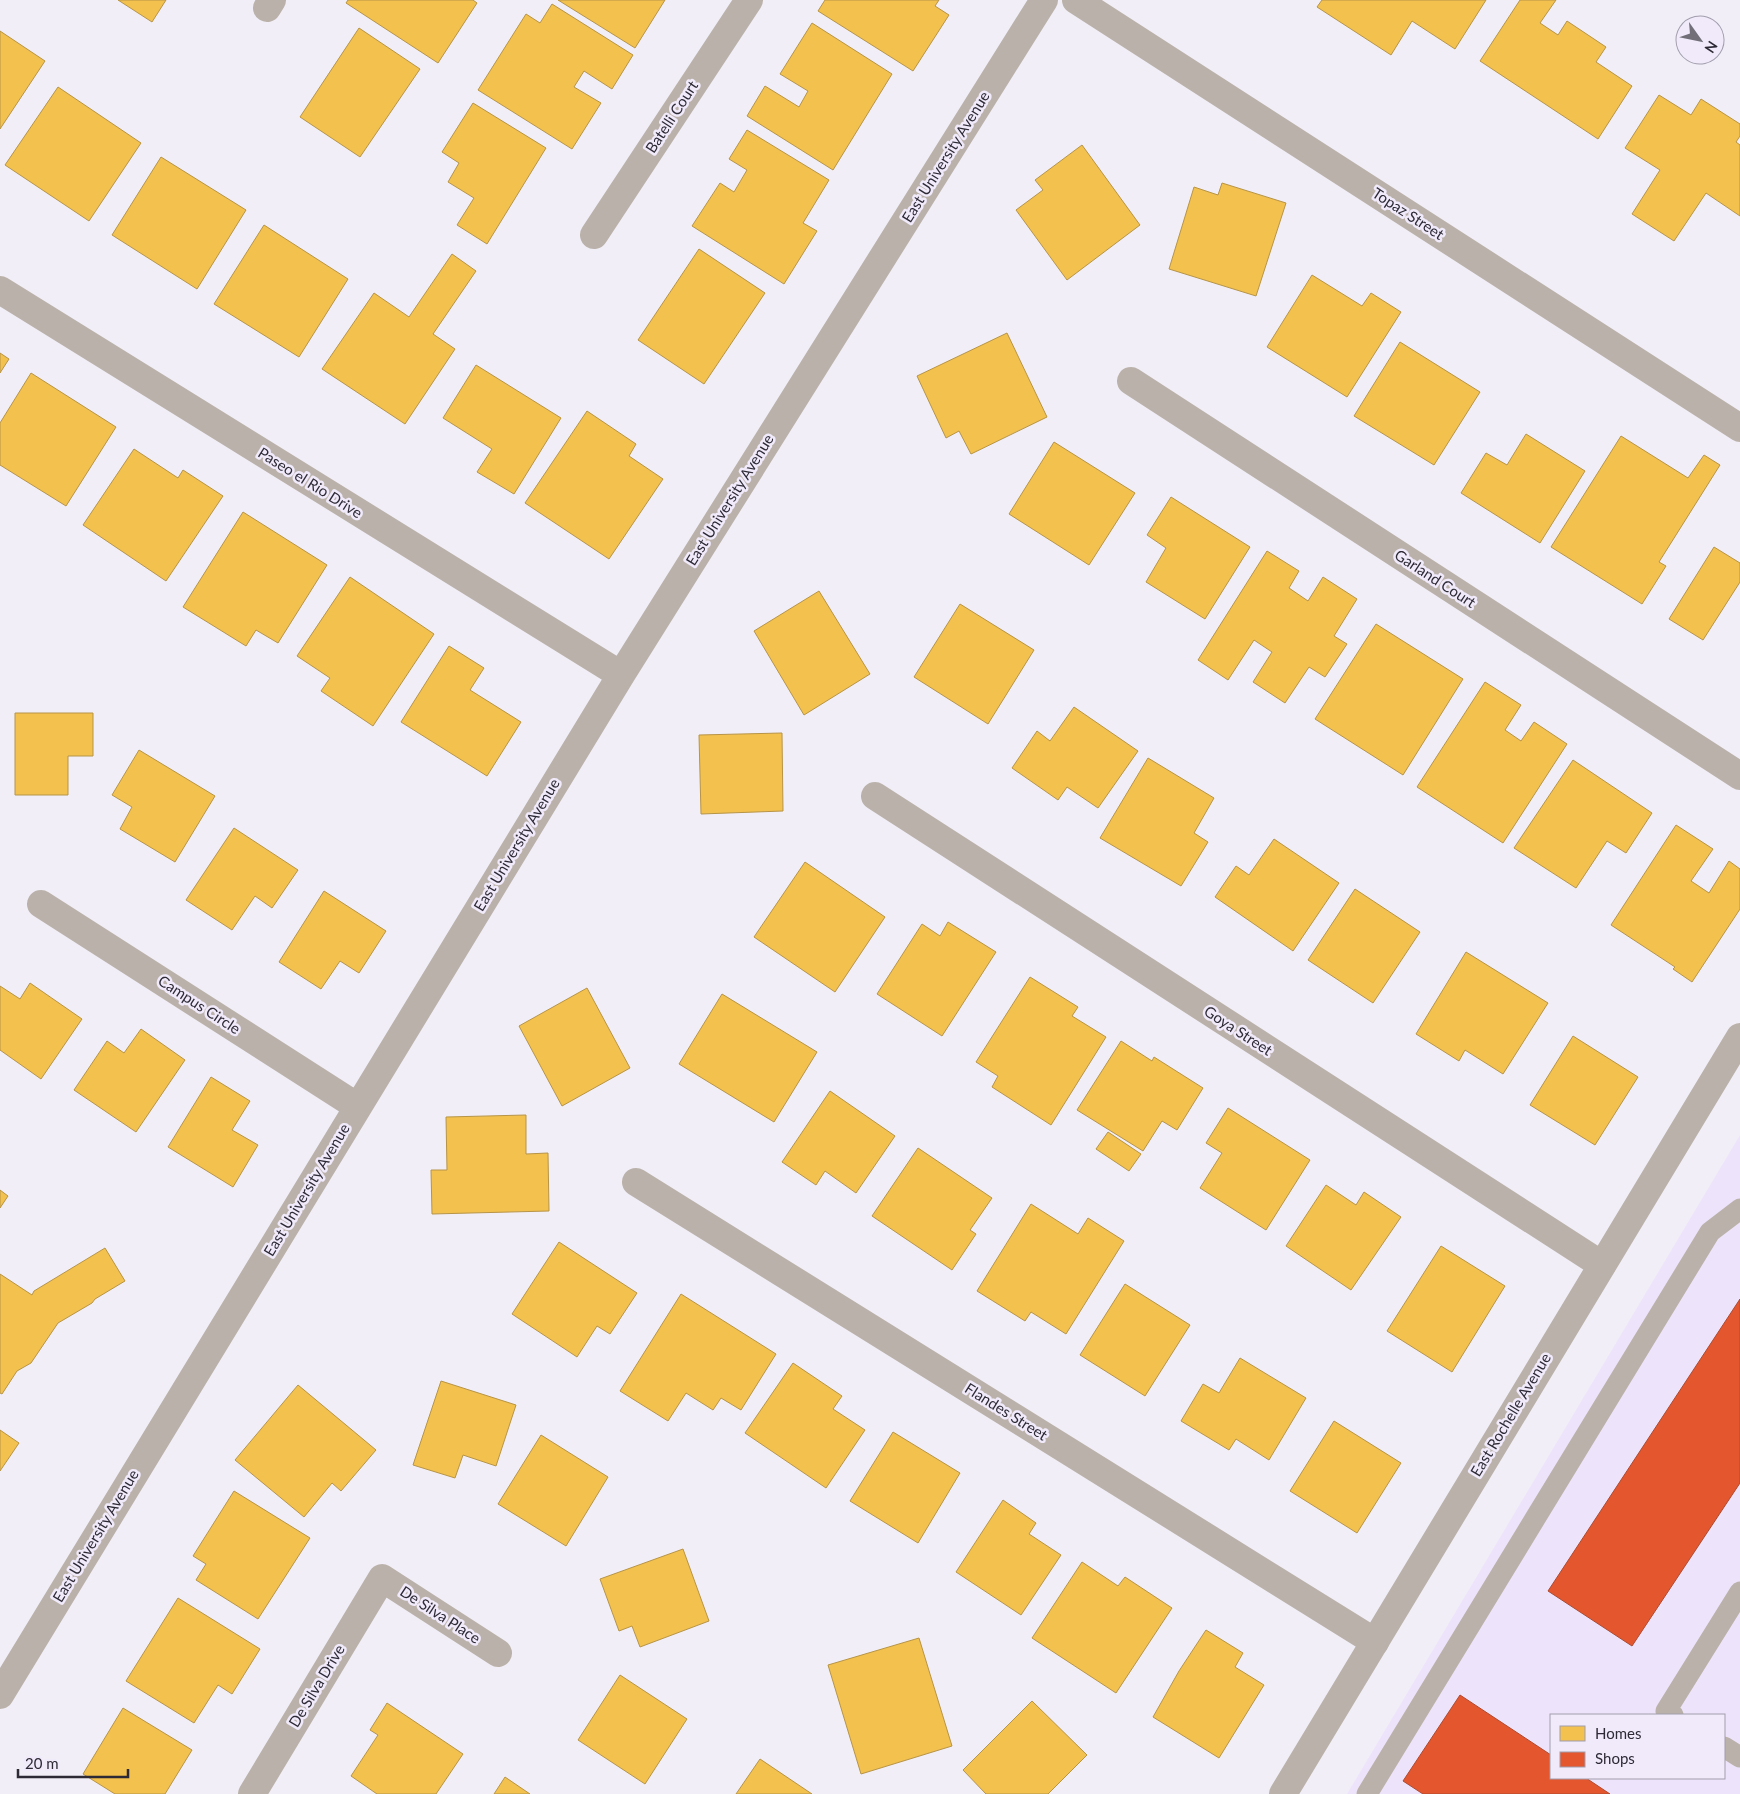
<svg xmlns="http://www.w3.org/2000/svg" width="1740" height="1794" viewBox="0 0 1740 1794" font-family="Lato,sans-serif">
<rect width="100%" height="100%" fill="#f1eef7"/>
<!-- built -->
<path fill="#ede4fb" fill-rule="evenodd" d="M1740 1135V1794H1347ZM1551 1715H1724V1778H1551Z"/>
<!-- homes -->
<path fill="#f2c14e" stroke="#b79446" d="M118 0H166L152 22Z
M348 0H473L477 3 438 63 346 3Z
M558 0H665L635 48Z
M825 0H939L935 6 949 15 913 71 818 11Z
M1322 0H1486L1455 49 1412 21 1391 55 1317 7Z
M1520 0H1556L1540 23 1558 35 1567 21 1606 47 1596 62 1632 86 1598 139 1480 61Z
M552 4 633 55 612 89 584 71 574 87 601 103 572 149 478 90 526 14 540 23Z
M812 23 892 74 833 170 747 116 765 86 799 107 808 91 780 74Z
M359 28 420 69 360 157 300 117Z
M0 31 45 61 0 129Z
M58 87 141 143 89 221 5 165Z
M1659 95 1691 115 1701 99 1740 124V136L1736 142 1740 145V216L1706 193 1674 241 1632 214 1660 170 1625 148Z
M473 103 546 148 487 244 457 225 474 198 448 182 459 163 442 152Z
M747 130 829 180 803 223 817 231 784 284 692 226 720 183 734 192 747 170 729 159Z
M1082 145 1140 225 1067 280 1016 210 1043 190 1035 180Z
M161 157 246 210 197 289 112 235Z
M1222 183 1286 203 1256 296 1169 269 1194 187 1218 195Z
M264 225 348 279 299 357 214 304Z
M699 249 765 293 704 384 638 340Z
M452 254 476 271 433 334 455 349 405 424 322 369 374 293 409 317Z
M1312 275 1362 306 1371 293 1401 312 1347 397 1267 347Z
M1007 333 1047 417 971 454 959 431 946 438 917 376Z
M1400 342 1480 392 1434 465 1354 416Z
M0 353 9 359 0 373Z
M476 365 561 418 514 494 477 472 492 449 443 418Z
M31 373 116 427 66 506 0 465V423Z
M587 411 636 444 629 456 663 479 609 559 525 503Z
M1526 434 1585 471 1540 543 1461 493 1486 453 1507 465Z
M1621 436 1688 478 1704 455 1720 465 1659 562 1666 566 1642 604 1551 547Z
M1054 442 1135 493 1089 565 1009 514Z
M134 449 178 478 183 470 223 496 166 581 83 525Z
M1171 497 1250 547 1205 619 1146 582 1166 548 1147 535Z
M243 512 327 565 278 643 256 630 246 646 183 607Z
M1714 547 1740 563V582L1703 640 1669 619Z
M1267 551 1299 571 1289 588 1308 601 1323 577 1357 599 1334 636 1347 644 1325 677 1309 667 1285 703 1253 682 1272 652 1254 640 1228 680 1198 660Z
M350 577 434 634 373 726 321 691 330 678 297 656Z
M819 591 870 674 804 715 754 631Z
M960 604 1034 650 988 724 914 677Z
M1376 624 1463 679 1403 775 1315 719Z
M449 646 484 668 470 690 521 722 487 776 401 722Z
M1485 682 1521 705 1505 730 1521 741 1534 722 1567 744 1503 843 1417 787Z
M1074 707 1138 751 1098 808 1067 787 1058 800 1012 768 1037 731 1050 741Z
M15 713H93V756H68V795H15Z
M782 733 783 811 701 814 699 735Z
M139 750 215 796 175 862 120 829 132 807 112 795Z
M1148 758 1214 798 1194 833 1208 842 1181 886 1100 838Z
M1573 760 1652 813 1626 853 1607 841 1576 888 1514 848Z
M1676 825 1713 849 1691 881 1709 893 1729 861 1740 869V909L1692 982 1673 969 1675 967 1611 925Z
M234 828 298 870 272 908 255 896 232 930 186 900Z
M1274 839 1339 883 1293 951 1215 897 1236 866 1249 875Z
M805 862 885 917 835 992 754 937Z
M1355 889 1420 932 1373 1003 1308 960Z
M324 891 386 931 359 973 340 961 321 989 279 962Z
M948 922 996 952 942 1036 877 994 922 924 940 936Z
M1466 952 1548 1003 1503 1074 1465 1050 1459 1061 1416 1034Z
M1030 977 1078 1007 1072 1016 1106 1037 1051 1125 992 1087 998 1076 976 1062Z
M30 983 82 1019 41 1079 0 1050V986L20 999Z
M587 988 630 1068 562 1106 519 1026Z
M722 994 817 1052 774 1122 679 1064Z
M141 1029 185 1060 136 1132 74 1090 107 1041 124 1053Z
M1573 1036 1638 1077 1595 1145 1530 1105Z
M1121 1041 1152 1061 1154 1057 1203 1088 1177 1130 1162 1121 1143 1151 1077 1110Z
M211 1077 250 1101 232 1130 258 1145 233 1187 168 1147Z
M830 1091 895 1136 856 1193 825 1171 816 1185 782 1162Z
M1228 1108 1310 1160 1266 1230 1200 1188 1222 1153 1206 1143Z
M526 1115V1154L548 1153 549 1211 432 1214 431 1170H447L446 1117Z
M1108 1132 1141 1154 1129 1171 1096 1149Z
M918 1148 992 1198 970 1230 976 1234 952 1270 872 1216Z
M1326 1185 1356 1205 1364 1192 1401 1217 1351 1290 1286 1246Z
M0 1190 8 1196 0 1208Z
M1031 1204 1078 1234 1088 1218 1124 1241 1066 1334 1031 1312 1025 1321 977 1291Z
M559 1242 637 1293 610 1334 597 1326 577 1357 512 1314Z
M1441 1246 1505 1286 1452 1372 1387 1331Z
M105 1248 125 1281 95 1299 92 1303 58 1323 31 1363 17 1371 2 1394 0 1393V1274L32 1295 34 1291Z
M1125 1284 1190 1325 1145 1396 1080 1355Z
M681 1294 776 1354 741 1410 721 1398 713 1410 686 1393 668 1421 620 1391Z
M1240 1358 1306 1398 1269 1460 1236 1439 1229 1450 1181 1421 1203 1384 1219 1393Z
M793 1363 842 1396 833 1409 865 1430 826 1488 745 1433Z
M441 1381 516 1405 496 1466 463 1455 455 1478 413 1465Z
M298 1385 376 1450 341 1491 332 1483 304 1517 235 1460Z
M1334 1421 1401 1463 1357 1533 1290 1491Z
M0 1430 19 1443 0 1471Z
M893 1432 960 1473 918 1543 850 1501Z
M541 1435 608 1477 566 1546 498 1504Z
M234 1491 310 1538 258 1619 196 1580 206 1564 193 1556Z
M1003 1500 1036 1523 1029 1534 1061 1555 1021 1615 956 1572Z
M683 1549 709 1621 640 1647 632 1626 619 1631 600 1579Z
M1082 1562 1118 1586 1125 1577 1172 1608 1116 1693 1032 1638Z
M178 1598 260 1649 232 1694 218 1685 194 1723 126 1681Z
M1206 1630 1243 1653 1235 1667 1264 1685 1219 1758 1153 1717 1179 1671Z
M919 1638 952 1746 861 1774 828 1665Z
M620 1675 687 1719 645 1784 578 1740Z
M1032 1701 1087 1755 1048 1794H986L963 1770Z
M387 1703 463 1754 436 1794H377L351 1776 378 1735 370 1730Z
M123 1708 192 1750 165 1794H115L83 1774Z
M760 1759 812 1794H736Z
M505 1777 530 1794H494Z"/>
<!-- shops -->
<path fill="#e4572e" stroke="#ad4a30" d="M1740 1299V1483L1632 1646 1548 1591Z
M1460 1695 1551 1755V1778H1586L1610 1794H1423L1403 1781Z"/>
<g fill="none" stroke-linecap="round" stroke-linejoin="round">
<!-- service -->
<path stroke="#bab2aa" stroke-width="21" d="M1673 1715 1666 1711 1740 1592
M1724 1747 1740 1757
M1367 1794 1710 1232 1740 1209"/>
<!-- minor -->
<path stroke="#bab2aa" stroke-width="28" d="M267 8 272 0
M594 235 749 0
M0 290 621 675
M1131 381 1740 776
M875 796 1602 1265
M41 904 358 1107
M636 1182 1375 1642
M0 1695 621 675 1044 0
M252 1794 382 1578 498 1653"/>
<!-- tertiary -->
<path stroke="#bab2aa" stroke-width="28" d="M1076 0 1740 428
M1283 1794 1740 1037"/>
</g>
<g text-anchor="middle" stroke-width="5" stroke-linejoin="round" paint-order="stroke">
<!-- street labels -->
<g font-size="15" fill="#2e2a35" stroke="#f0eafb">
<text transform="translate(672 117) rotate(-57)" y="5">Batelli Court</text>
<text transform="translate(946 157) rotate(-58)" y="5">East University Avenue</text>
<text transform="translate(1408 214) rotate(33)" y="5">Topaz Street</text>
<text transform="translate(310 483) rotate(32)" y="5">Paseo el Rio Drive</text>
<text transform="translate(730 500) rotate(-58)" y="5">East University Avenue</text>
<text transform="translate(1435 579) rotate(33)" y="5">Garland Court</text>
<text transform="translate(517 845) rotate(-59)" y="5">East University Avenue</text>
<text transform="translate(199 1005) rotate(33)" y="5">Campus Circle</text>
<text transform="translate(1238 1031) rotate(33)" y="5">Goya Street</text>
<text transform="translate(307 1190) rotate(-59)" y="5">East University Avenue</text>
<text transform="translate(1006 1412) rotate(32)" y="5">Flandes Street</text>
<text transform="translate(1511 1415) rotate(-59)" y="5">East Rochelle Avenue</text>
<text transform="translate(96 1536) rotate(-59)" y="5">East University Avenue</text>
<text transform="translate(440 1615) rotate(33)" y="5">De Silva Place</text>
<text transform="translate(317 1686) rotate(-59)" y="5">De Silva Drive</text>
</g>
</g>
<!-- legend -->
<rect x="1550" y="1714" width="175" height="65" fill="#f0eafb" stroke="#a29dac"/>
<rect x="1560" y="1726" width="25" height="15" fill="#f2c14e" stroke="#a29dac"/>
<text x="1595" y="1739" font-size="15" fill="#2e2a35">Homes</text>
<rect x="1560" y="1752" width="25" height="15" fill="#e4572e" stroke="#a29dac"/>
<text x="1595" y="1764" font-size="15" fill="#2e2a35">Shops</text>
<!-- north arrow -->
<g transform="translate(1700 40) rotate(123)"><circle r="24" fill="#f0eafb" stroke="#a29dac"/>
<path d="M0-4L9 19L0 12L-9 19Z" fill="#726f79"/>
<text y="-8" font-size="14" font-weight="bold" text-anchor="middle" fill="#2e2a35">N</text>
</g>
<!-- scale -->
<path d="M18 1769v8h110v-8" fill="none" stroke="#2e2a35" stroke-width="2.5"/>
<text x="25" y="1769" font-size="15" fill="#2e2a35" stroke="#f0eafb" stroke-width="4" paint-order="stroke">20 m</text>
</svg>
